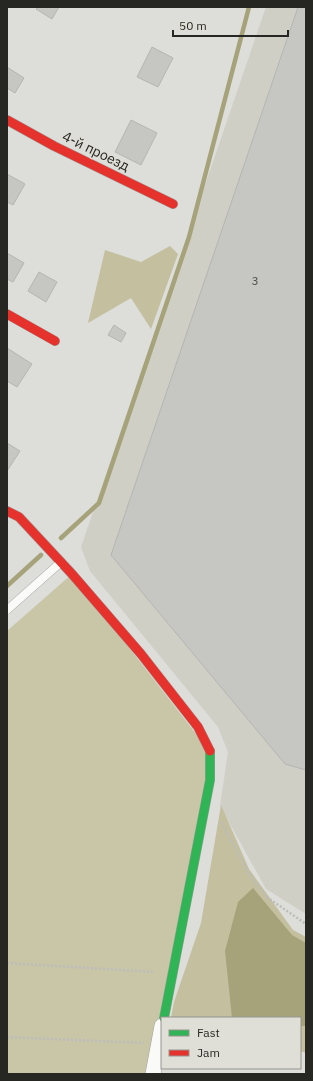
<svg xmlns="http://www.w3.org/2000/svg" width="313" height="1081" viewBox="0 0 313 1081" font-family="'IBM Plex Sans',sans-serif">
<rect width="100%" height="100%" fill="#ddddd9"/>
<!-- built -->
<path fill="#d0cfc6" d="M266 7H306V914L266 889 220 806 228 752 218 727 90 571 81 547Z"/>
<!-- green -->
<path fill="#c9c6a8" d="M72 574 210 752 153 1074H7V631Z"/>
<!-- forest -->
<path fill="#c3bf9f" d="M170 246 178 254 151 329 131 298 88 323 105 250 141 262Z
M221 805 249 869 293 930 306 937V1053L300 1051V1018H171L174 1002 201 923Z"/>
<!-- water -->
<path fill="#a6a37b" d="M253 888 292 935 306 943V1026H300V1018H232L225 951 238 902Z"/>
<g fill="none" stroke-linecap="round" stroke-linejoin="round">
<!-- stream -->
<path stroke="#a6a37b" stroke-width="4.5" d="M61 538 99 503 189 237 249 7
M7 586 41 555"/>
</g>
<!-- building -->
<path fill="#c6c6c3" stroke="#b5b5b1" d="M38 7H59L52 19 36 9Z
M298 7H306V770L285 764 111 555Z
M152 47 173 58 158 87 137 77Z
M7 67 24 78 15 93 7 88Z
M131 120 157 133 141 165 115 152Z
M7 174 25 184 13 205 7 202Z
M7 253 24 263 13 282 7 279Z
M39 272 57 282 46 302 28 291Z
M114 325 126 333 121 342 108 335Z
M7 348 32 364 17 387 7 381Z
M7 443 20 451 7 471Z"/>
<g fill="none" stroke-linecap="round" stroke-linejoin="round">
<!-- lane casing -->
<g stroke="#a1a19e" stroke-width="9">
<path id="lane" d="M7 610 60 563"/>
</g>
<!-- street casing -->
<g stroke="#a1a19e" stroke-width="16">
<path id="street" d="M153 1074 162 1026"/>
</g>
<!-- fast casing -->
<g stroke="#a1a19e" stroke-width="10">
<path id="fast" d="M164 1018 210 780V751"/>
</g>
<!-- jam casing -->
<g stroke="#a1a19e" stroke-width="10">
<path id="jam" d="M7 120 54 146 173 204
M7 314 55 341
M7 511 19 517 72 574 141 654 198 727 210 751"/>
</g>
<!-- path -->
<path stroke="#bcbcbb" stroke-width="2.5" stroke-dasharray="2 2" stroke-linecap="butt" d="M221 822 250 876 268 898 306 924
M7 963 154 972
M7 1037 144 1043"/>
<!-- lane -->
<use href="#lane" stroke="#fafaf9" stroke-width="8"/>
<!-- street -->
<use href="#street" stroke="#fafaf9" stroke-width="15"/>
<!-- fast -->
<use href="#fast" stroke="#30b455" stroke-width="9"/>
<!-- jam -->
<use href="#jam" stroke="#e5322d" stroke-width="9"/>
</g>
<g text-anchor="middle" stroke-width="3" stroke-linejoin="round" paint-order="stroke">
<!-- number labels -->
<g font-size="12" fill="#4f4f4c">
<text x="255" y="285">3</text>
</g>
<!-- street labels -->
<g font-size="14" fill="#262623" stroke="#dfdfd7">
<text transform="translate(96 151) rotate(26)" y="5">4-й проезд</text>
</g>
</g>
<!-- border -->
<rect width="313" height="1081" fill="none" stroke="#262623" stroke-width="16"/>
<!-- legend -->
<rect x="161" y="1017" width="140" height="52" fill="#dfdfd7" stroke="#95958f"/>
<rect x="169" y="1030" width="20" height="6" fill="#30b455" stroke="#95958f"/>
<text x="197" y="1037" font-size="12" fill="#262623">Fast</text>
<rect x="169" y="1050" width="20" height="6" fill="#e5322d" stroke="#95958f"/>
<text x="197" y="1057" font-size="12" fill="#262623">Jam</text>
<!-- scale -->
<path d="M173 30v6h115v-6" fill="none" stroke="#262623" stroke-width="2"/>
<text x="179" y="30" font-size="12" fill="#262623" stroke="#dfdfd7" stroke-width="3" paint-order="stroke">50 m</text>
</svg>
